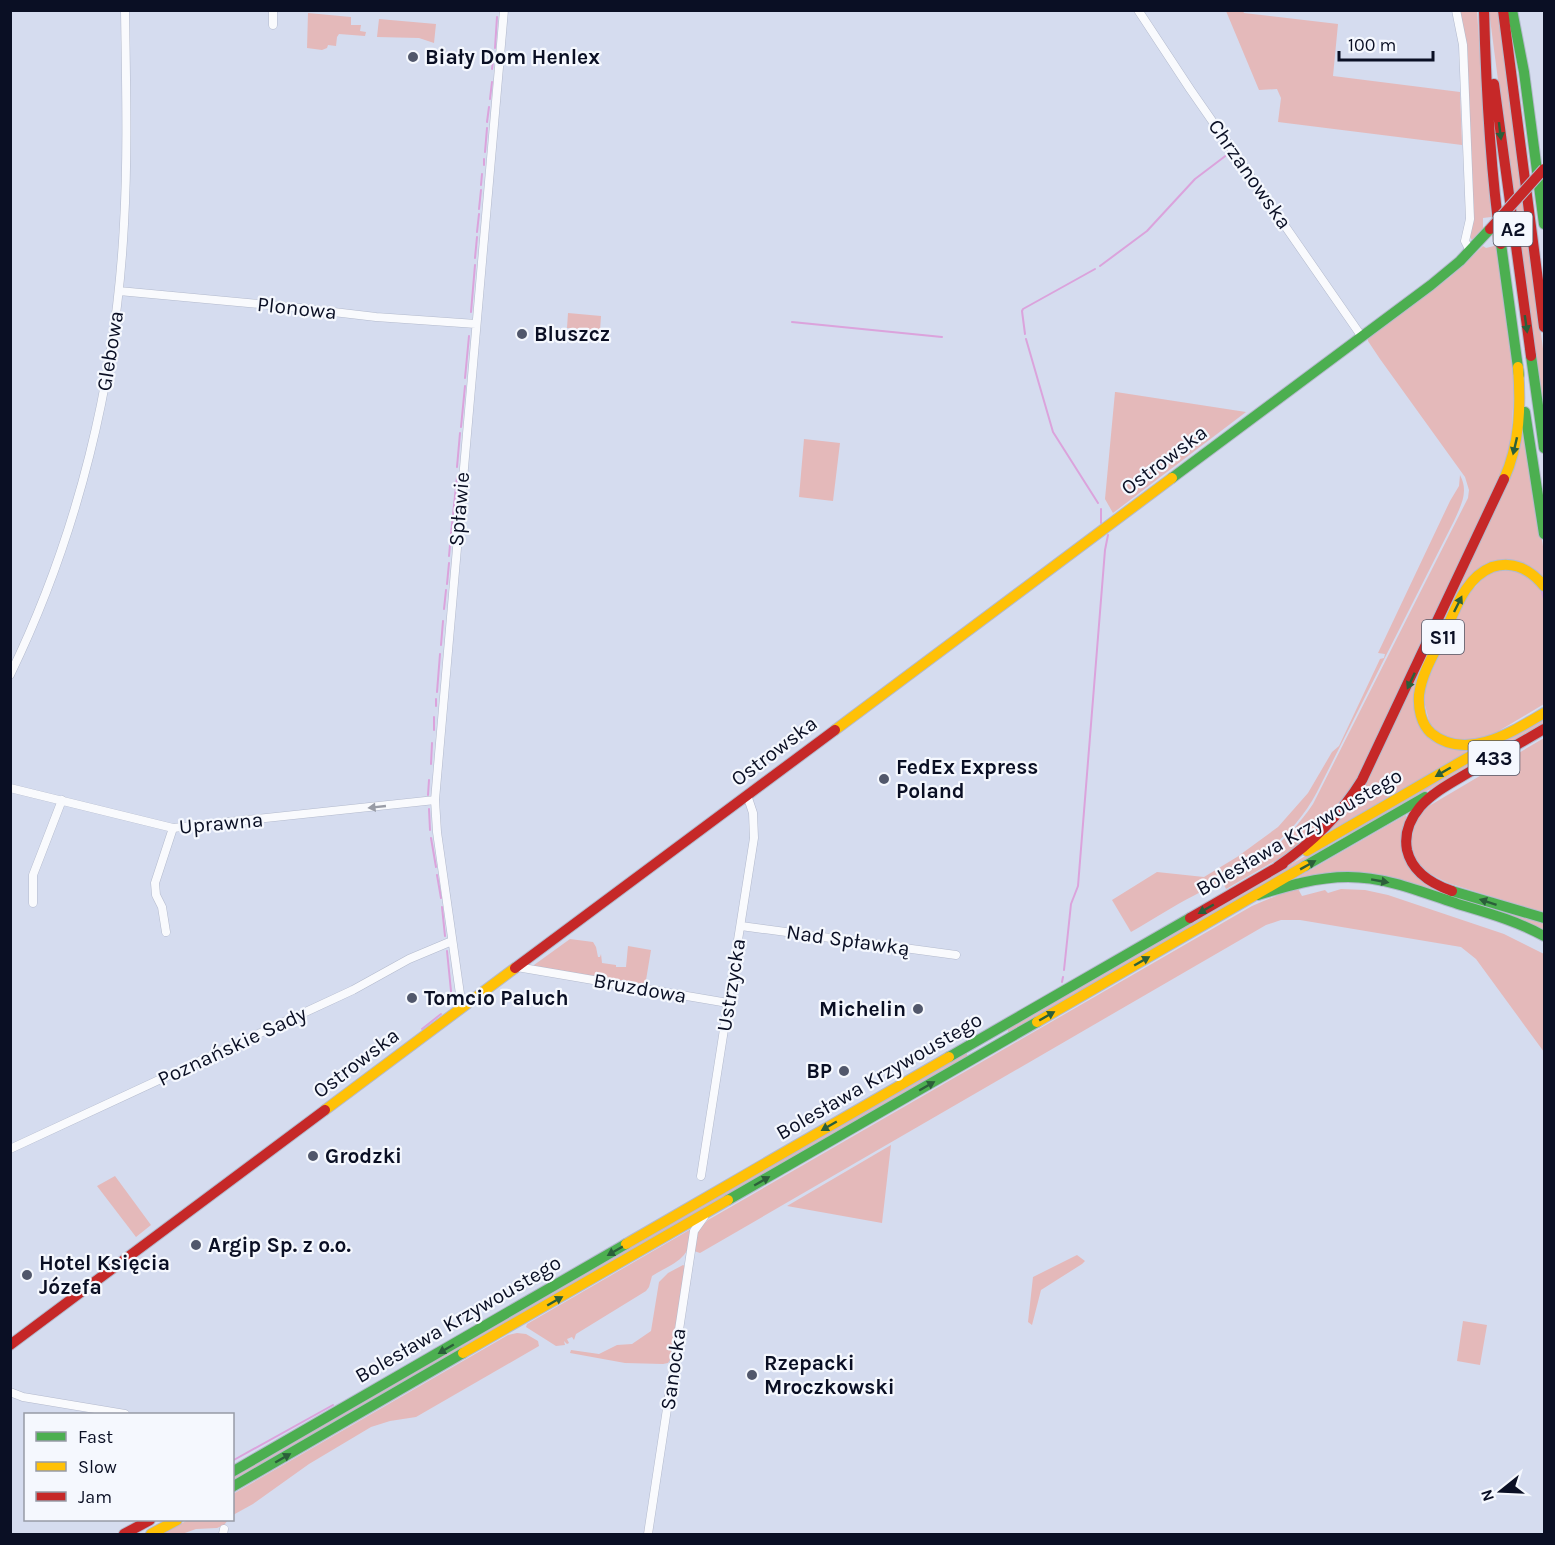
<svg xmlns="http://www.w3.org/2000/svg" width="1555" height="1545" viewBox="0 0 1555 1545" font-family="Karla,sans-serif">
<rect width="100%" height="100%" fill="#d5dcef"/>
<!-- green -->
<path fill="#e4b9ba" d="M1226 11H1243L1244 13 1338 24 1333 76 1460 92 1462 145 1278 122 1281 98 1277 89 1259 90Z
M1459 11H1477L1491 217 1483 218V228L1472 240 1469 235 1473 222 1470 131Z
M1489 11H1499L1521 186 1513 195Z
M308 13 351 17V25H361L360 31 366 32 365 36 339 34 337 37 336 46 328 45 327 48 322 50 307 48Z
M379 19 436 24 434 43 419 38 377 37Z
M1523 201 1544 356V421L1515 210Z
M1495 231 1515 377 1510 454 1349 798 1294 850 1226 889 1223 883C1261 860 1288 841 1313 804L1468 498 1469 490 1465 477 1380 359 1368 341V337L1450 277 1483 246 1486 248 1494 246 1492 235Z
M568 313 601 316 600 331 567 328Z
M1115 392H1116L1246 412 1113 513 1105 499Z
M1524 422 1544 553V579L1486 566 1440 635 1418 717 1467 752 1328 832 1342 815Z
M804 439 840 443 833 501 799 497Z
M1460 475C1469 492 1461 505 1454 521L1317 792C1290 843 1244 869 1195 895 1173 906 1152 920 1131 932L1112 900 1157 872 1204 877 1237 857 1278 827 1308 793 1332 752 1339 746 1380 659 1384 658 1385 654 1378 653 1450 501 1459 486Z
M1518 569 1544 592V704L1487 738 1460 743 1431 729 1422 693 1464 599 1489 572Z
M1544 718V723L1348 837 1345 833Z
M1544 738V913L1448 883 1430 874 1419 864 1412 851V837L1416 821C1399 852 1420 873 1447 885L1544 915 1521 910 1436 881 1416 866 1410 851 1409 841 1414 820 1429 806Z
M1406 815 1411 869 1544 922V933L1402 883 1298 877Z
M1326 844 1328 847 1011 1033 1008 1032V1028Z
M1297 887 1302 896 1325 890 1328 893 1341 889 1365 890 1388 895 1504 934 1544 954V1052L1476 959 1461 947 1300 920H1281L1266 925 700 1253 694 1251 698 1230 708 1220 1252 906Z
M570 939 593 942 596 947 598 957H600L601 954 602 963 616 965V967H626L628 946 651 950 645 986 534 967V965Z
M967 1053V1056L233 1483 232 1476Z
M891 1145 882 1223 787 1206Z
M115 1176 151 1225 136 1237 97 1186Z
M691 1229C692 1259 675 1262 652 1276L649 1287 646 1291 576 1334 574 1340 572 1337 567 1339 569 1343 567 1344 564 1341 565 1345 556 1346 526 1327 527 1324Z
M1077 1255 1085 1261 1082 1264 1041 1290 1032 1325 1028 1322 1033 1277Z
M683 1265 685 1266 672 1357 668 1363 663 1364 625 1363 570 1353 571 1350 599 1354 617 1345 632 1344 651 1331 659 1282 668 1273Z
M1463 1321 1487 1325 1480 1365 1457 1361Z
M517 1333 526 1334 538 1341 539 1346 416 1417 390 1421 371 1427 309 1464 253 1504 233 1515V1494L508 1335Z
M188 1520H228L224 1525 217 1528 196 1529 182 1534H162Z"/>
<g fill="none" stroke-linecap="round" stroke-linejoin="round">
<!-- stream -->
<path stroke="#dba3dc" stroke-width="2" d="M495 48 497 17
M492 69 494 54
M490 99 492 82
M487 122 489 107
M485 152 487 128
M484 165V159
M481 185 482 174
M479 209 481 190
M477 232 479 214
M475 258 477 237
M1100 266 1147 231 1195 179 1228 154
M471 312 475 265
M792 322 942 337
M1025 334 1022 311 1023 309 1095 269
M1026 339 1053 432 1098 503
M465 378 469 336
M461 427 465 386
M457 467 460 433
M1101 523V509
M451 534 457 477
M449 556 450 545
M447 584 449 563
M1542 592 1544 599
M444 609 446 590
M441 645 443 621
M437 692 440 654
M436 706V699
M434 730V717
M431 764 432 743
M428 795 429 780
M429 809 430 830
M431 838 436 867
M437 875 441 898
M442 907 445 936
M447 951 452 1001 450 1006
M1064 970 1071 904 1078 886 1105 550 1108 535
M1062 982 1063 977
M422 1029 441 1014
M232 1461 333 1405"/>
<!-- street casing -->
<g stroke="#b3bacd" stroke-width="9">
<path id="street" d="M273 10V25
M1138 10 1190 89 1362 337
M1456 10 1463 45 1470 219 1465 241 1470 251
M119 291 291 307 376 317 476 324
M10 675C78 535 116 379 124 224 128 153 126 82 125 10
M10 788 173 828 435 800
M33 903V875L62 800
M741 926 956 955
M166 932 162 907 156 895 155 883 173 828
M517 967 728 1003
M462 1008 437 832 435 800 504 10
M10 1149 353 990 409 959 452 941
M701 1176 754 838 753 813 747 795
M10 1392 23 1397 125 1414
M223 1534 224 1529
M648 1534 694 1231 704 1217"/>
</g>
<!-- fast casing -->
<g stroke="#b3bacd" stroke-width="12">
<path id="fast" d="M1512 10 1524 72 1544 224
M1501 244 1519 375
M1531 356 1544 448
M1525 412 1544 534
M1172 478 1431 285 1460 261 1490 229
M1305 866 1425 797
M1452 891 1544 918
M1258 895C1287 886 1317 877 1348 877 1386 877 1422 892 1458 904 1488 913 1517 921 1544 936
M949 1057 1190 918
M728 1200 1037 1022
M232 1472 626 1244
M232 1487 463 1353"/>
</g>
<!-- slow casing -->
<g stroke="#b3bacd" stroke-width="12">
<path id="slow" d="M1504 479C1520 444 1521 405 1518 367
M1544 586C1531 570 1513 560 1492 567 1465 578 1456 608 1445 632 1435 652 1422 672 1419 695 1418 708 1421 724 1431 733 1466 762 1512 732 1544 713
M835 730 1172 478
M1307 851 1493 743
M1037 1022 1305 866
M325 1110 515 968
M626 1244 949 1057
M463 1353 728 1200
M151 1534 177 1520"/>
</g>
<!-- jam casing -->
<g stroke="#b3bacd" stroke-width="12">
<path id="jam" d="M1484 10C1486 88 1490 167 1501 244
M1503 10 1544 327
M1494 84 1531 356
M1277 867C1312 843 1340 816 1362 780L1504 479
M1452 891C1432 884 1412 872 1407 850 1404 834 1410 819 1420 807 1435 790 1457 780 1476 768 1499 755 1522 742 1544 729
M1190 918 1283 864
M515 968 835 730
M10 1345 325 1110
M124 1534 150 1520"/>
</g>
<!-- street -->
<use href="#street" stroke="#f9fafd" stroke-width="8"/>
<!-- fast -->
<use href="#fast" stroke="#4caf50" stroke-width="10"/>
<!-- slow -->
<use href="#slow" stroke="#ffc107" stroke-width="10"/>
<!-- jam -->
<use href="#jam" stroke="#c62828" stroke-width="10"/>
<!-- jam-bridge casing -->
<g stroke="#b3bacd" stroke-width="12" stroke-linecap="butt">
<path id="jam-bridge" d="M1490 229 1544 169"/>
</g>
<!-- jam-bridge -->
<use href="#jam-bridge" stroke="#c62828" stroke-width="10"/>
</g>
<!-- one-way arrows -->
<defs><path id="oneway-solid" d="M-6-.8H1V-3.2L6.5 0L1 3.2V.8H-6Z" transform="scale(1.5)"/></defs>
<g fill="#2b5f3a">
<use href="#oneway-solid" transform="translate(1500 131) rotate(83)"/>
<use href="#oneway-solid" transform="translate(1526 324) rotate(82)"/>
<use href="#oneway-solid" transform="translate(1515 446) rotate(103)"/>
<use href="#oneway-solid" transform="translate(1458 604) rotate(-64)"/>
<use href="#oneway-solid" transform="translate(1411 681) rotate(115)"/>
<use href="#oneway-solid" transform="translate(1443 772) rotate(150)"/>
<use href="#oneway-solid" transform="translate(1308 865) rotate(-29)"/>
<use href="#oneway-solid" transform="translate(1380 881) rotate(10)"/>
<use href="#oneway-solid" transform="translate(1488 902) rotate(-162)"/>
<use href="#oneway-solid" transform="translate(1206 909) rotate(150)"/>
<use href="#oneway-solid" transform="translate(1142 961) rotate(-30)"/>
<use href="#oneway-solid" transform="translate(1047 1016) rotate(-30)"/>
<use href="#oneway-solid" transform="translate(927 1086) rotate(-30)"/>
<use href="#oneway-solid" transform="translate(829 1126) rotate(150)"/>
<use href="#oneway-solid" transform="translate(762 1181) rotate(-30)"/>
<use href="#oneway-solid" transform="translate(615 1251) rotate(150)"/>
<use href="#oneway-solid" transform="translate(555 1301) rotate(-30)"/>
<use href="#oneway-solid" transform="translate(446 1349) rotate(150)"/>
<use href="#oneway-solid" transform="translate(283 1458) rotate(-30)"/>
</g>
<use fill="#999ca6" href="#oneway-solid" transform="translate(377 807) rotate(174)"/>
<!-- markers -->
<g fill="#51576b" stroke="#f5f8fe" stroke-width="2">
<circle cx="413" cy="57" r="6"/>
<circle cx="522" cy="334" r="6"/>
<circle cx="884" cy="779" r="6"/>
<circle cx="412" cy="998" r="6"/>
<circle cx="918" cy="1009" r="6"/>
<circle cx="844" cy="1071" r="6"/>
<circle cx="313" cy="1156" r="6"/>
<circle cx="196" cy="1245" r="6"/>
<circle cx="27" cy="1275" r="6"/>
<circle cx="752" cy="1375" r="6"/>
</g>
<g text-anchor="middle" stroke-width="4.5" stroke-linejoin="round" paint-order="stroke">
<!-- shield labels -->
<g fill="#f5f8fe" stroke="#505565" stroke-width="1.5">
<rect x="1493.5" y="212" width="39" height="34" rx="4.5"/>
<rect x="1422" y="620" width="42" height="34" rx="4.5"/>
<rect x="1468.5" y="741" width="51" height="34" rx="4.5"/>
</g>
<g font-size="20" font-weight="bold" fill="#0a0f24">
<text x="1513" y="236">A2</text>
<text x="1443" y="644">S11</text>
<text x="1494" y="765">433</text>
</g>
<!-- poi labels -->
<g font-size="21" font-weight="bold" fill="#0a0f24" stroke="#f5f8fe" text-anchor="start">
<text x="425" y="64">Biały Dom Henlex</text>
<text x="534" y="341">Bluszcz</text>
<text x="896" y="774">FedEx Express<tspan x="896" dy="24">Poland</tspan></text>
<text x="424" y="1005">Tomcio Paluch</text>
<text x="906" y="1016" text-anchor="end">Michelin</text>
<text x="832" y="1078" text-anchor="end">BP</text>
<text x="325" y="1163">Grodzki</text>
<text x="208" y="1252">Argip Sp. z o.o.</text>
<text x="39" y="1270">Hotel Księcia<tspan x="39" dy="24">Józefa</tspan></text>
<text x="764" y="1370">Rzepacki<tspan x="764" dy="24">Mroczkowski</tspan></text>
</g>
<!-- street labels -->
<g font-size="21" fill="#0a0f24" stroke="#f5f8fe">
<text transform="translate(1250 174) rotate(55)" y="7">Chrzanowska</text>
<text transform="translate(297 308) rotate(6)" y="7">Plonowa</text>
<text transform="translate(110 351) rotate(-81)" y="7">Glebowa</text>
<text transform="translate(1164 460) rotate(-37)" y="7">Ostrowska</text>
<text transform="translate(459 509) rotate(-85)" y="7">Spławie</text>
<text transform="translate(774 751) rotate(-37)" y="7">Ostrowska</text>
<text transform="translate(221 823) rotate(-5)" y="7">Uprawna</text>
<text transform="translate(1299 832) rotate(-30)" y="7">Bolesława Krzywoustego</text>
<text transform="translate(848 940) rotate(8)" y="7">Nad Spławką</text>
<text transform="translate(731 985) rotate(-81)" y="7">Ustrzycka</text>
<text transform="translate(640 988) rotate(10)" y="7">Bruzdowa</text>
<text transform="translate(232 1046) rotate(-25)" y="7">Poznańskie Sady</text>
<text transform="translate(356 1063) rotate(-37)" y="7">Ostrowska</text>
<text transform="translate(879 1076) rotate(-30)" y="7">Bolesława Krzywoustego</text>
<text transform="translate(458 1319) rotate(-30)" y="7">Bolesława Krzywoustego</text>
<text transform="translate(673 1369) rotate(-82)" y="7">Sanocka</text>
</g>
</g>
<!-- border -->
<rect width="1555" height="1545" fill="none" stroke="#0a0f24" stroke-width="24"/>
<!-- legend -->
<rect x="24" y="1413" width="210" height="108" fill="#f5f8fe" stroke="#979ba7" stroke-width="1.5"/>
<rect x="36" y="1432" width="30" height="9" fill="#4caf50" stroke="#979ba7" stroke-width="1.5"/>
<text x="78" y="1443" font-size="18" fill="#0a0f24">Fast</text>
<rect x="36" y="1462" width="30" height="9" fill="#ffc107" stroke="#979ba7" stroke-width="1.5"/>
<text x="78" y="1473" font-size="18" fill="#0a0f24">Slow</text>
<rect x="36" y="1492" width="30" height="9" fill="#c62828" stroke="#979ba7" stroke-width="1.5"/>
<text x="78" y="1503" font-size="18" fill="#0a0f24">Jam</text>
<!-- north arrow -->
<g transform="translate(1501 1491) rotate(252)" stroke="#f5f8fe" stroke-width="4.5" paint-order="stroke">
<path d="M0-4.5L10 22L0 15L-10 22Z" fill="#0a0f24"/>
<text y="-9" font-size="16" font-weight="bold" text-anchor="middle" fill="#0a0f24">N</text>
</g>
<!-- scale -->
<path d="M1339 51v9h94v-9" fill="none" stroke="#0a0f24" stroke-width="3"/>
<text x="1348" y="51" font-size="18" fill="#0a0f24" stroke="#f5f8fe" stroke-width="4.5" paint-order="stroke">100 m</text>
</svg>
